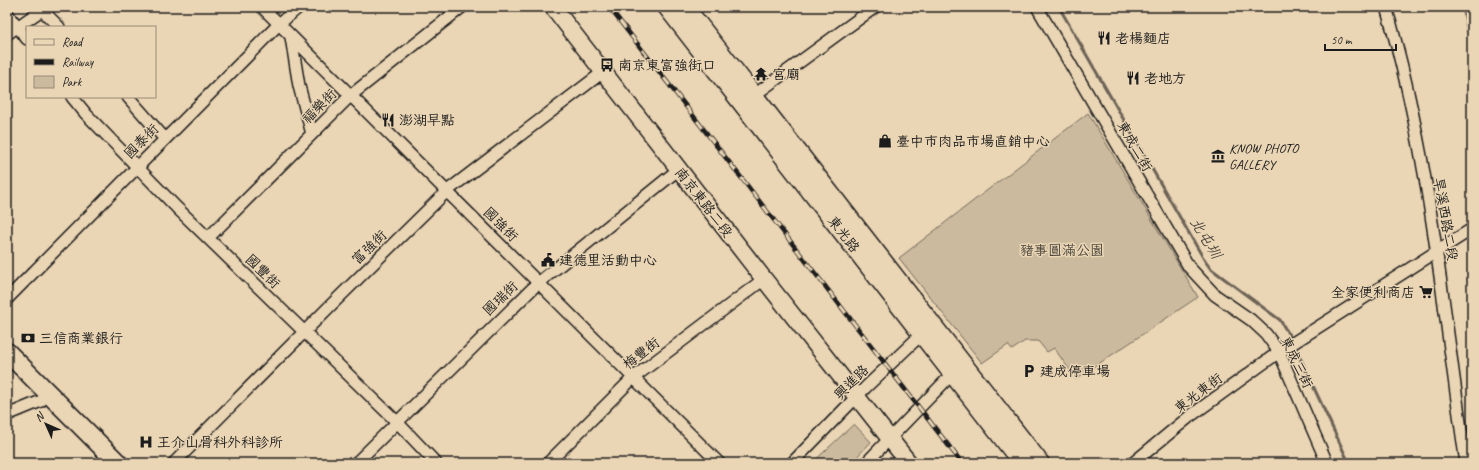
<svg xmlns="http://www.w3.org/2000/svg" width="1479" height="470" viewBox="0 0 1479 470" font-family="Caveat,'LXGW WenKai TC',sans-serif">
<rect width="100%" height="100%" fill="#ead5b4"/>
<filter id="ink" filterUnits="userSpaceOnUse"><feTurbulence type="fractalNoise" baseFrequency=".025" numOctaves="2"/><feDisplacementMap in="SourceGraphic" scale="8" xChannelSelector="R" yChannelSelector="G"/><feConvolveMatrix kernelMatrix="1 2 1 2 8 2 1 2 1" color-interpolation-filters="sRGB"/></filter>
<g filter="url(#ink)">
<!-- green -->
<path fill="#ccba9e" stroke="#746b5d" d="M1088 113 1198 297 1076 379 1054 348 1047 352 1038 341H1025L1012 350 1008 345 982 363 899 258Z
M854 424 871 442 851 463H812Z"/>
<!-- water -->
<path fill="#a1937e" stroke="#6c6357" d="M1462 7H1472V58Z"/>
<g fill="none" stroke-linecap="round" stroke-linejoin="round">
<!-- stream -->
<path stroke="#6c6357" stroke-width="3" d="M1059 7 1205 261 1210 268 1280 320 1292 340
M1294 345 1349 463"/>
<!-- street casing -->
<g stroke="#1c1c1c" stroke-width="14">
<path id="street" d="M262 7 719 463
M1037 7 1189 267 1215 295 1251 320 1266 334 1279 352 1327 463
M1386 7C1430 155 1443 311 1466 463
M42 10 59 27
M7 13 27 39
M7 34 46 7
M291 37 299 86 312 134
M72 97 86 114 177 208 397 422 436 463
M128 97 165 139
M749 99 875 7
M208 238 350 96 462 7
M7 299 279 24 299 7
M7 415 41 401
M174 463 330 306 447 191 603 72
M356 463 538 283 679 169
M548 463 633 378 764 279
M792 463 865 388 926 330
M866 463 957 369
M1133 463 1189 417 1279 352 1472 229"/>
</g>
<!-- secondary casing -->
<g stroke="#1c1c1c" stroke-width="19">
<path id="secondary" d="M553 7 764 279 909 463
M666 7 1021 463
M686 7 1041 463"/>
</g>
<!-- primary casing -->
<g stroke="#1c1c1c" stroke-width="21">
<path id="primary" d="M7 352 118 463"/>
</g>
<!-- street -->
<use href="#street" stroke="#ead5b4" stroke-width="11"/>
<!-- secondary -->
<use href="#secondary" stroke="#ead5b4" stroke-width="16"/>
<!-- primary -->
<use href="#primary" stroke="#ead5b4" stroke-width="18"/>
<!-- rail casing -->
<g stroke="#1c1c1c" stroke-width="4.5">
<path id="rail" d="M609 7 962 463"/>
</g>
<!-- rail -->
<use href="#rail" stroke="#ead5b4" stroke-width="3" stroke-dasharray="9" stroke-linecap="butt"/>
</g>
</g>
<!-- icons -->
<defs>
<g id="restaurant-bare" transform="scale(1.08)"><path d="M-5-6h1v4h1v-4h1v4h1v-4h1v5L-1.5 .5V6h-2V.5L-5-1ZM5-6V6H3V1.5H1.5Q1.5-4 5-6Z" fill="#1c1c1c" stroke="#ead5b4" stroke-width="2.5" paint-order="stroke"/></g>
<g id="bus-bare" transform="scale(1.08)"><path d="M-5-6H5V4H4V6H2V4H-2V6H-4V4H-5ZM-3.5-4V0h7V-4ZM-3.5 1.2v1.5H-2V1.2ZM2 1.2v1.5H3.5V1.2Z" fill="#1c1c1c" stroke="#ead5b4" stroke-width="2.5" paint-order="stroke"/></g>
<g id="temple-bare" transform="scale(1.08)"><path d="M0-6L5-2H3V0L6.5 2.5H4V6H1.5V3h-3V6H-4V2.5H-6.5L-3 0V-2H-5Z" fill="#1c1c1c" stroke="#ead5b4" stroke-width="2.5" paint-order="stroke"/></g>
<g id="shop-bare" transform="scale(1.08)"><path d="M-5-2.5h2.3a2.7 3.5 0 0 1 5.4 0H5L5.5 6h-11ZM-1.5-2.5h3a1.5 2.3 0 0 0-3 0Z" fill="#1c1c1c" stroke="#ead5b4" stroke-width="2.5" paint-order="stroke"/></g>
<g id="museum-bare" transform="scale(1.08)"><path d="M0-6L6-3V-2H-6V-3ZM-5-1h2V3h-2ZM-1-1h2V3h-2ZM3-1h2V3H3ZM-6 4H6V6H-6Z" fill="#1c1c1c" stroke="#ead5b4" stroke-width="2.5" paint-order="stroke"/></g>
<g id="civic-bare" transform="scale(1.08)"><path d="M-.6-6.5H3V-4.5H.6V-3L4-1V1h2V6H-6V1h2V-1L-.6-3ZM-1.2 2.5V6h2.4V2.5Z" fill="#1c1c1c" stroke="#ead5b4" stroke-width="2.5" paint-order="stroke"/></g>
<g id="supermarket-bare" transform="scale(1.08)"><path d="M-6-5.5h2.5l.6 2H6L4.5 2H-2.5L-4.4-4H-6ZM-1.5 3.2a1.3 1.3 0 1 0 .1 0ZM3 3.2a1.3 1.3 0 1 0 .1 0Z" fill="#1c1c1c" stroke="#ead5b4" stroke-width="2.5" paint-order="stroke"/></g>
<g id="bank-bare" transform="scale(1.08)"><path d="M-6-4H6V4H-6ZM0-2.3a2.3 2.3 0 1 0 0 4.6a2.3 2.3 0 1 0 0-4.6Z" fill="#1c1c1c" stroke="#ead5b4" stroke-width="2.5" paint-order="stroke"/></g>
<g id="parking-bare" transform="scale(1.08)"><path d="M-3.5-5.5H1a3.5 3.5 0 0 1 0 7H-1V5.5H-3.5ZM-1-3.4V-.6H.8a1.4 1.4 0 0 0 0-2.8Z" fill="#1c1c1c" stroke="#ead5b4" stroke-width="2.5" paint-order="stroke"/></g>
<g id="hospital-bare" transform="scale(1.08)"><path d="M-5-5h3v3.5h4V-5h3V5h-3V1.5h-4V5h-3Z" fill="#1c1c1c" stroke="#ead5b4" stroke-width="2.5" paint-order="stroke"/></g>
</defs>
<g fill-rule="evenodd">
<use href="#restaurant-bare" x="1104" y="38"/>
<use href="#bus-bare" x="607" y="65"/>
<use href="#temple-bare" x="761" y="74"/>
<use href="#restaurant-bare" x="1133" y="78"/>
<use href="#restaurant-bare" x="388" y="120"/>
<use href="#shop-bare" x="885" y="141"/>
<use href="#museum-bare" x="1218" y="156"/>
<use href="#civic-bare" x="548" y="260"/>
<use href="#supermarket-bare" x="1426" y="292"/>
<use href="#bank-bare" x="28" y="338"/>
<use href="#parking-bare" x="1029" y="371"/>
<use href="#hospital-bare" x="146" y="442"/>
</g>
<g text-anchor="middle" stroke-width="3" stroke-linejoin="round" paint-order="stroke">
<!-- poi labels -->
<g font-size="14" fill="#1c1c1c" stroke="#ead5b4" text-anchor="start">
<text x="1115" y="43">老楊麵店</text>
<text x="618" y="70">南京東富強街口</text>
<text x="772" y="79">宮廟</text>
<text x="1144" y="83">老地方</text>
<text x="399" y="125">澎湖早點</text>
<text x="896" y="146">臺中市肉品市場直銷中心</text>
<text x="1229" y="153">KNOW PHOTO<tspan x="1229" dy="16">GALLERY</tspan></text>
<text x="559" y="265">建德里活動中心</text>
<text x="1415" y="297" text-anchor="end">全家便利商店</text>
<text x="39" y="343">三信商業銀行</text>
<text x="1040" y="376">建成停車場</text>
<text x="157" y="447">王介山骨科外科診所</text>
</g>
<!-- street labels -->
<g font-size="14" fill="#1c1c1c" stroke="#ead5b4">
<text transform="translate(319 106) rotate(-45)" y="5">福樂街</text>
<text transform="translate(141 141) rotate(-45)" y="5">國泰街</text>
<text transform="translate(1135 146) rotate(60)" y="5">東成二街</text>
<text transform="translate(704 202) rotate(52)" y="5">南京東路二段</text>
<text transform="translate(1446 219) rotate(80)" y="5">旱溪西路二段</text>
<text transform="translate(501 224) rotate(45)" y="5">國強街</text>
<text transform="translate(844 234) rotate(52)" y="5">東光路</text>
<text transform="translate(369 247) rotate(-44)" y="5">富強街</text>
<text transform="translate(263 271) rotate(44)" y="5">國豐街</text>
<text transform="translate(500 298) rotate(-44)" y="5">國瑞街</text>
<text transform="translate(641 353) rotate(-38)" y="5">梅豐街</text>
<text transform="translate(1297 362) rotate(64)" y="5">東成三街</text>
<text transform="translate(851 382) rotate(-45)" y="5">興進路</text>
<text transform="translate(1198 393) rotate(-37)" y="5">東光東街</text>
</g>
<!-- park labels -->
<g font-size="14" fill="#48443c" stroke="#ead5b4">
<text x="1062" y="255">豬事圓滿公園</text>
</g>
<!-- water labels -->
<g font-size="15" font-style="italic" fill="#4b463e" stroke="#ead5b4">
<text transform="translate(1206 238) rotate(58)" y="5">北屯圳</text>
</g>
</g>
<!-- margin -->
<rect width="1479" height="470" fill="none" stroke="#ead5b4" stroke-width="24"/>
<rect x="12" y="12" width="1455" height="446" fill="none" stroke="#1c1c1c" stroke-width="1.5" filter="url(#ink)"/>
<!-- legend -->
<rect x="26" y="26" width="130" height="72" fill="#ead5b4" stroke="#988b77"/>
<rect x="34" y="39" width="20" height="6" fill="#ead5b4" stroke="#988b77"/>
<text x="62" y="46" font-size="12" fill="#1c1c1c">Road</text>
<rect x="34" y="59" width="20" height="6" fill="#1c1c1c" stroke="#988b77"/>
<text x="62" y="66" font-size="12" fill="#1c1c1c">Railway</text>
<rect x="34" y="76" width="20" height="12" fill="#ccba9e" stroke="#988b77"/>
<text x="62" y="86" font-size="12" fill="#1c1c1c">Park</text>
<!-- north arrow -->
<g transform="translate(46 424) rotate(315)" stroke="#ead5b4" stroke-width="3" paint-order="stroke">
<path d="M0-3L7 15L0 10L-7 15Z" fill="#1c1c1c"/>
<text y="-6" font-size="11" font-weight="bold" text-anchor="middle" fill="#1c1c1c">N</text>
</g>
<!-- scale -->
<path d="M1325 44v6h71v-6" fill="none" stroke="#1c1c1c" stroke-width="2"/>
<text x="1331" y="44" font-size="12" fill="#1c1c1c" stroke="#ead5b4" stroke-width="3" paint-order="stroke">50 m</text>
</svg>
